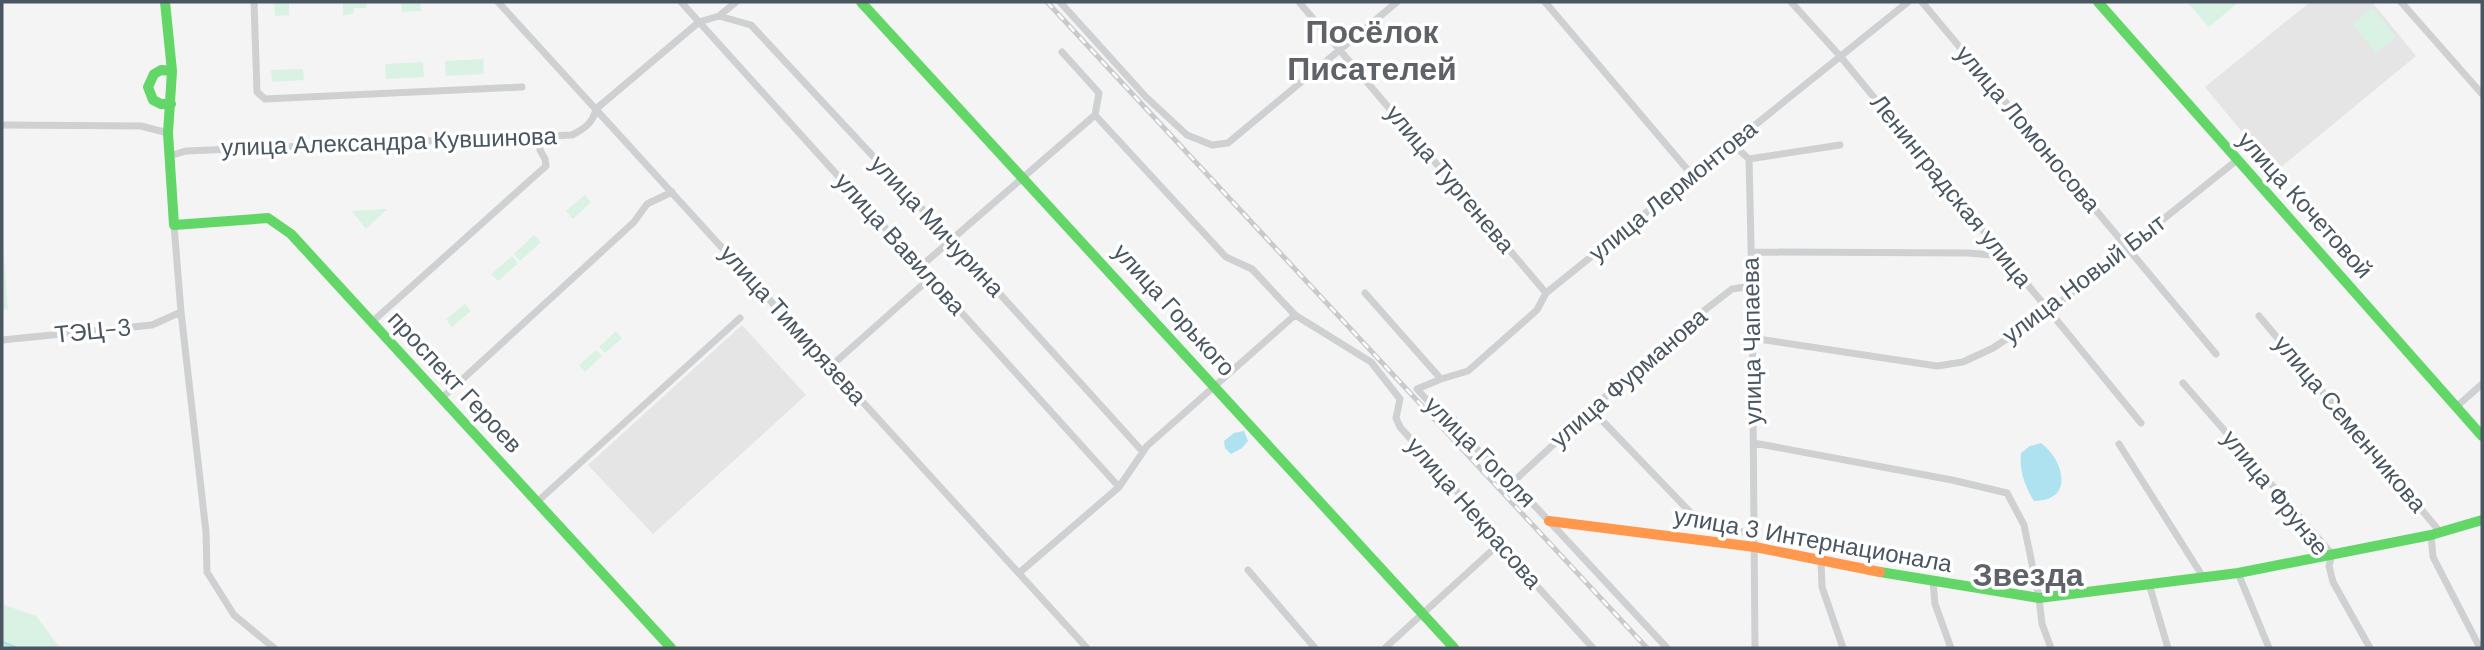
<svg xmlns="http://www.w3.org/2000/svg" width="2484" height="650" viewBox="0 0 2484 650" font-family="'DM Sans',sans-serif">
<rect width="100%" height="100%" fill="#f4f4f4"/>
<!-- education -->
<path fill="#e6e5e6" d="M2310 2H2372L2416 56 2275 172 2205 87Z
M742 325 806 395 653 534 588 465Z"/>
<!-- green -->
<path fill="#d9f2e3" d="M274 2H289V15L275 16Z
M343 2H366V8H354L353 14 343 15Z
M401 2H420L421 11 402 12Z
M2187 2H2239L2209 27Z
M2373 8 2396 37 2376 53 2353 24Z
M483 59 484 74 446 76 445 61Z
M423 62 424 77 386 79 385 64Z
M303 69 304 80 272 82 271 70Z
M585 195 591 202 573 219 566 211Z
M387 209 366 229 352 211Z
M2 234 8 309 2 310Z
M534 235 541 242 520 261 514 254Z
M512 256 518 263 498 281 491 274Z
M465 304 471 311 452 327 446 319Z
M616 331 622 338 605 353 599 347Z
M596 350 602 356 585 372 579 365Z
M2 591 4 605 36 616 60 648H2Z"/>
<!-- water -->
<path fill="#aee2f0" d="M1244 431 1248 441 1242 448 1231 454 1225 448 1224 441 1234 433Z
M2041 443C2064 460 2075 501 2034 501 2025 486 2019 471 2021 453L2030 446Z"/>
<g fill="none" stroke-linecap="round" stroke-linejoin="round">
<!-- stream -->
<path stroke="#aee2f0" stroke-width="2.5" d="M2 642 17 648"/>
<!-- street -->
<path stroke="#ced0d2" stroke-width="7" d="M254 2 257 92 265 99 522 87
M498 2 1087 648
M681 2 1119 487
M1060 2 1146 97 1187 135 1212 145 1228 143 1397 2
M1299 2 1546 293
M1545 2 1692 175
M1791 2 1840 56 2141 423
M1922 2 2216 354
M2401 2 2482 94
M719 16 751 25 951 240 1143 452
M1062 52 1099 93 1095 115 1226 257 1252 269 1295 315 1371 362 1400 399 1396 418 1400 427 1493 532 1499 544 1593 648
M596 109 699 22 719 16 736 2
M2 125 141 126 168 133
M1731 143 1749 159 1752 286 1755 648
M169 156 186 151 572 135C584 129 593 123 596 109
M1749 159 1840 145
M174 225 181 312 206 532 207 572 234 615 274 648
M1751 252 1968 253 2004 256
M920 267 1095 115
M1365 293 1441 379 1417 389 1439 413 1454 419 1465 440 1495 463 1667 648
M2259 316 2441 533
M372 322 546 166 545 159 540 150 539 137
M1752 338 1937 366 1963 362 1993 348 2049 311 2237 160
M2 340 152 325 181 312
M831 366 930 278
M1441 379 1468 371 1537 310 1546 293 1908 2
M2183 383 2332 554 2329 566 2333 582 2370 648
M442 398 634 222 647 204 672 192
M2456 407 2482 384
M1592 410 1691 513 1712 522 1755 536
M1754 443 1952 480 2007 493 2024 525 2039 598 2042 624 2051 648
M2119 444 2203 577
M1513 482 1670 337 1732 289 1752 286
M537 502 740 318
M2431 535 2433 557 2480 648
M1821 560 1822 587 1843 648
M1248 570 1315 648
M1019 573 1119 487 1147 446 1295 315
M2238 573 2269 648
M1933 582 1935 604 1951 648
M2149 584 2168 648
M1385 648 1499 544"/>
<!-- fast -->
<path stroke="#63d668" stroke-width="10" d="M165 2 172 71 168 133 174 225 268 218 291 234 671 648
M861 2 1454 648
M2098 2 2482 436
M171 104H161L153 100 148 87 154 74 161 70 172 71
M1880 572 2039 598 2238 573 2431 535 2482 520"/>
<!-- slow -->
<path stroke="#ff974d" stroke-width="10" d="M1549 521 1755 547 1880 572"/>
<!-- rail casing -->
<g stroke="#c9cacc" stroke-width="5">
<path id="rail" d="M1047 2 1647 648"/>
</g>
<!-- rail -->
<use href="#rail" stroke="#fff" stroke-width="2.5" stroke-dasharray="8" stroke-linecap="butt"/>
</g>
<g text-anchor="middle" stroke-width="7" stroke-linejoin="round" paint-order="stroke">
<!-- street labels -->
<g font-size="24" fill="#4a5661" stroke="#fff">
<text transform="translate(2028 129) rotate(50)" y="8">улица Ломоносова</text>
<text transform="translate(389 142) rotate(-2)" y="8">улица Александра Кувшинова</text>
<text transform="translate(1450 179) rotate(50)" y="8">улица Тургенева</text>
<text transform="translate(1673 191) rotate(-39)" y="8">улица Лермонтова</text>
<text transform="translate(1951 191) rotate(51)" y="8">Ленинградская улица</text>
<text transform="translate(2305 205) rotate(48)" y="8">улица Кочетовой</text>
<text transform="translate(937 226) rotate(47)" y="8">улица Мичурина</text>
<text transform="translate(900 244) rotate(48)" y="8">улица Вавилова</text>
<text transform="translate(2084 279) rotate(-37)" y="8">улица Новый Быт</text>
<text transform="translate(1174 310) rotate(48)" y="8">улица Горького</text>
<text transform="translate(793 325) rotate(48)" y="8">улица Тимирязева</text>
<text transform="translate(93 331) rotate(-6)" y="8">ТЭЦ-3</text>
<text transform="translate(1752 341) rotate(-91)" y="8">улица Чапаева</text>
<text transform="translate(1629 378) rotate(-41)" y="8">улица Фурманова</text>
<text transform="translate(455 382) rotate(47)" y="8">проспект Героев</text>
<text transform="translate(2350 424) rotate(50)" y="8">улица Семенчикова</text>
<text transform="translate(1480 452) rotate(45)" y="8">улица Гоголя</text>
<text transform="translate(2275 493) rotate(51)" y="8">улица Фрунзе</text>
<text transform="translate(1474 513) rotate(49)" y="8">улица Некрасова</text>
<text transform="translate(1813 540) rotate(10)" y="8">улица 3 Интернационала</text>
</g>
<!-- district labels -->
<g font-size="32" font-weight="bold" fill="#5f6368" stroke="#fff">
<text x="1372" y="43">Посёлок<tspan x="1372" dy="37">Писателей</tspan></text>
<text x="2028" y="586">Звезда</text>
</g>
</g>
<!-- border -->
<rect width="2484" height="650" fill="none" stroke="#4a5661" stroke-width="7"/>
</svg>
